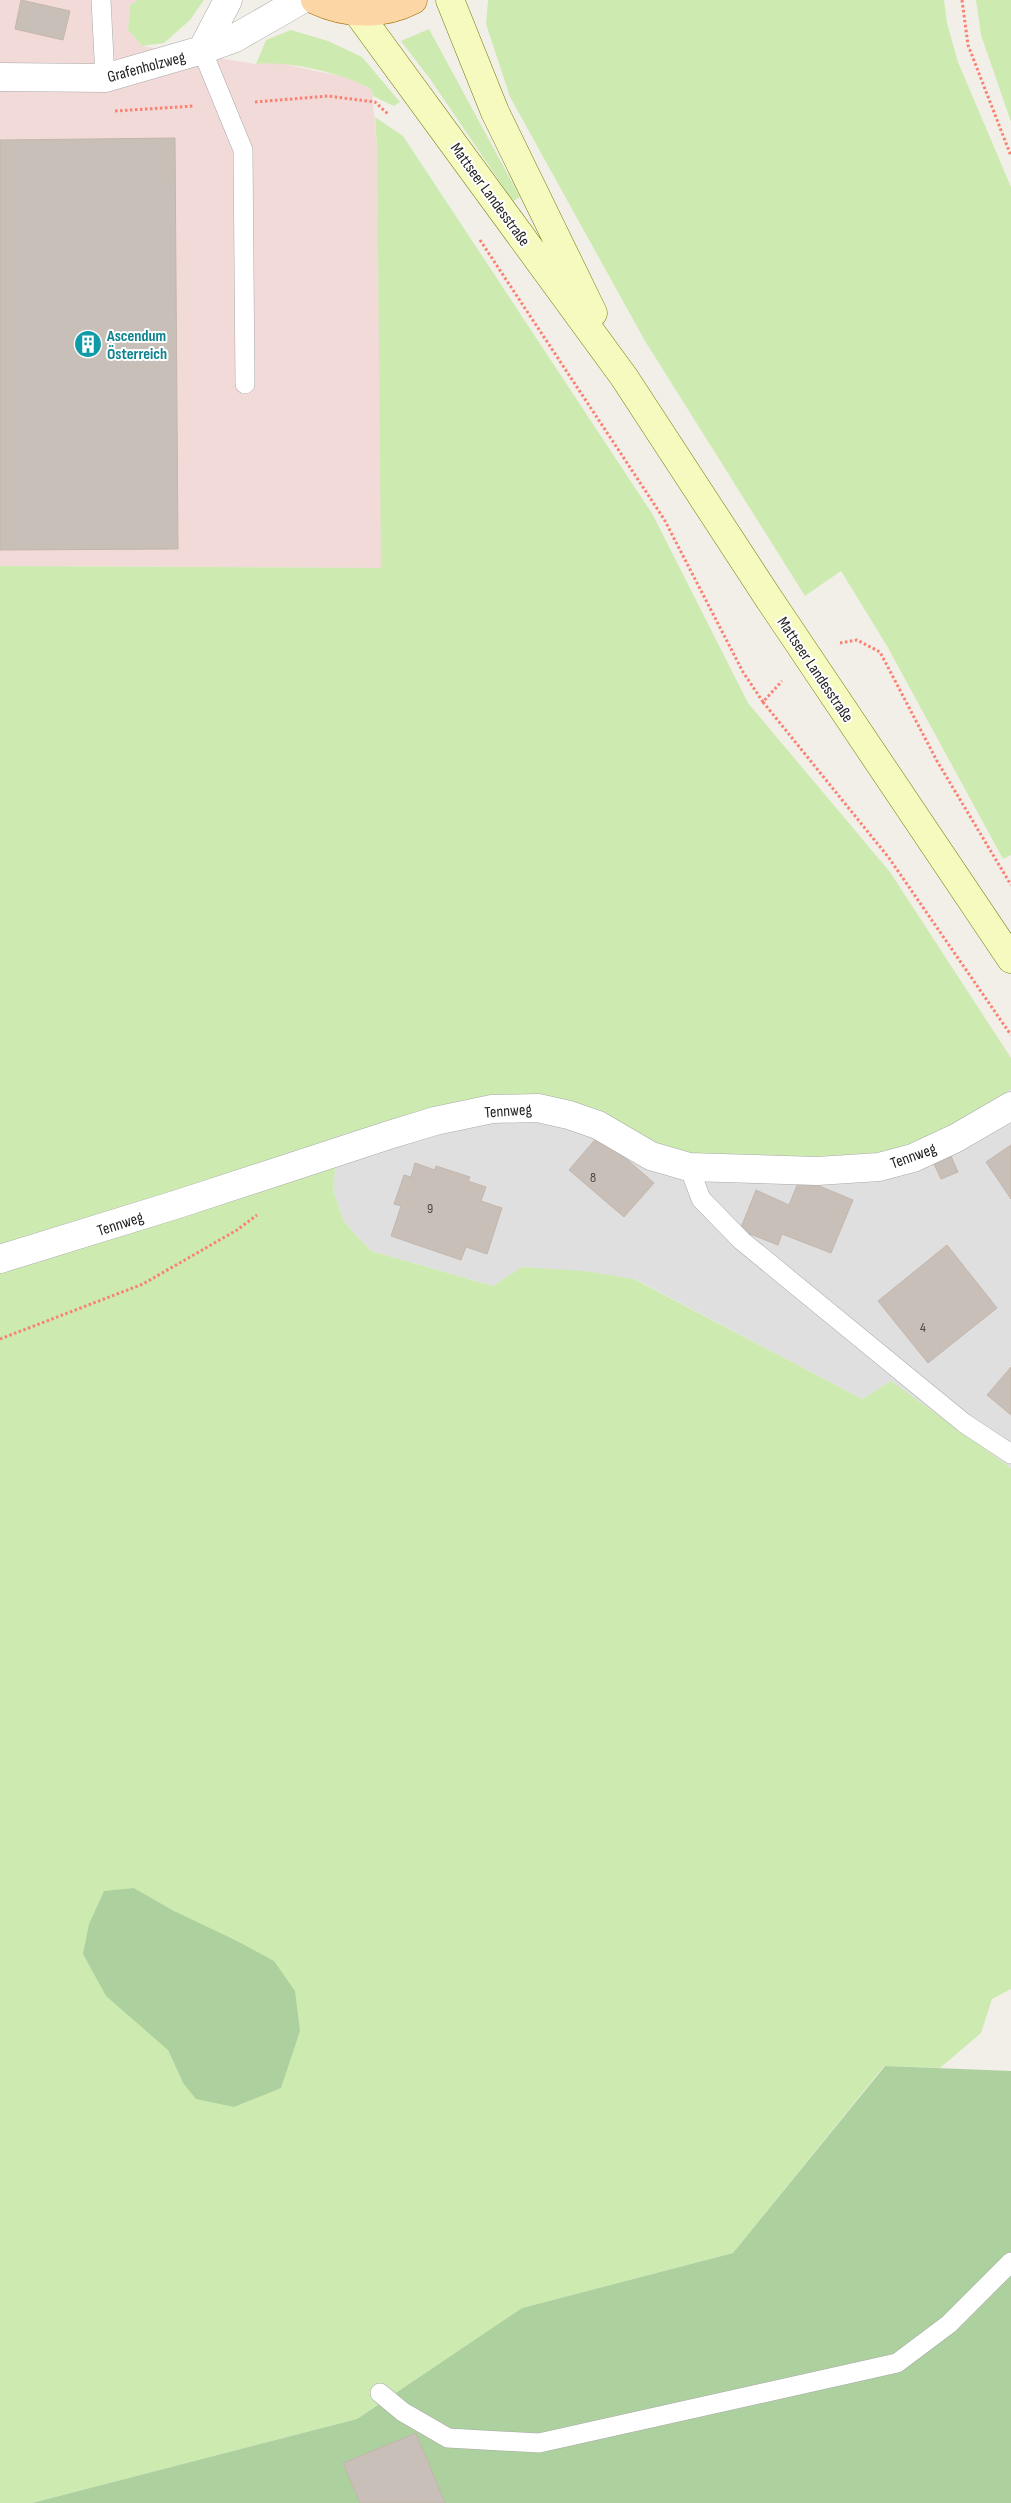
<svg xmlns="http://www.w3.org/2000/svg" width="1011" height="2503" viewBox="0 0 1011 2503" font-family="'Sofia Sans Condensed',sans-serif">
<rect width="100%" height="100%" fill="#f2efe9"/>
<!-- residential -->
<path fill="#e0dfdf" d="M1011 1089V1468L891 1381 862 1399 635 1279 522 1267 493 1286 371 1251 344 1222 333 1190 338 1136 431 1110 945 1132Z"/>
<!-- commercial -->
<path fill="#f2dad9" d="M0 0H138L130 5 128 30 142 46 256 64 274 62 349 78 372 90 377 147 382 568 0 566Z"/>
<!-- grass -->
<path fill="#cdebb0" fill-rule="evenodd" d="M138 0H204L190 20 164 43 142 46 128 30 130 5Z
M488 0H944L947 23 958 62 1011 187V855L1003 859 887 646 841 571 805 596 645 341 510 97 486 24Z
M976 0H1011V122L981 35Z
M429 29 520 197 513 201 430 79 401 41Z
M291 30 328 41 362 57 400 102 394 106 373 96 372 90C347 74 286 60 256 64L266 40Z
M375 117 403 136 653 515 748 703 890 872 1011 1058V1089L945 1132 874 1156 775 1160 680 1155 627 1128 431 1110 338 1136 333 1190 344 1222 371 1251 493 1286 522 1267 584 1271 634 1279 862 1399 891 1381 1011 1468V1989L992 1999 981 2033 940 2068 884 2066 733 2253 522 2308 357 2419 32 2503H0V566L381 568 377 147ZM134 1888 174 1911 183 2083 168 2050Z"/>
<!-- forest -->
<path fill="#add19e" d="M134 1888 174 1911 237 1941 274 1961 295 1991 300 2031 281 2088 234 2107 196 2099 183 2083 168 2050 106 1996 83 1954 89 1924 104 1891Z
M885 2066 1011 2071V2503H32L357 2419 522 2308 733 2253Z"/>
<!-- building -->
<path fill="#c7bfb8" stroke="#c4b6ab" d="M21 0 70 11 63 40 15 29Z
M175 138 178 549 0 550V140Z
M599 1135 654 1183 624 1217 569 1170Z
M1011 1145V1199L986 1162Z
M951 1156 958 1172 941 1179 934 1164Z
M415 1163 435 1170 436 1166 470 1177 468 1181 486 1187 481 1201 502 1208 487 1254 466 1247 461 1260 391 1236 401 1206 394 1204 404 1175 411 1177Z
M800 1178 853 1200 831 1253 782 1234 778 1245 740 1230 756 1190 789 1205Z
M947 1245 997 1308 928 1363 878 1301Z
M1011 1367V1415L987 1395Z
M416 2433 445 2503H360L343 2463Z"/>
<g fill="none" stroke-linecap="round" stroke-linejoin="round">
<!-- lane casing -->
<g stroke="#a9a9a9" stroke-width="20">
<path id="lane" d="M101 0 105 78
M202 50 243 150 245 384
M689 1167 701 1199 742 1241 964 1423 1011 1454
M380 2393 403 2412 448 2438 539 2443 897 2363 949 2324 1011 2262"/>
</g>
<!-- street casing -->
<g stroke="#a9a9a9" stroke-width="29">
<path id="street" d="M202 50 228 0
M0 77 105 78 202 50 235 38 301 0
M0 1259 178 1204 389 1135 435 1121 492 1109 538 1108 569 1115 598 1125 651 1156 689 1167 817 1171 879 1167 913 1158 956 1138 1011 1106"/>
</g>
<!-- secondary casing -->
<g stroke="#707d05" stroke-width="29">
<path id="secondary" d="M450 0 495 112 593 313
M357 12 624 377 769 599 1011 959"/>
</g>
<!-- primary casing -->
<g stroke="#a06b00" stroke-width="29">
<path id="primary" d="M315 0C347 15 382 16 413 0"/>
</g>
<!-- path -->
<path stroke="#fa8072" stroke-width="3" stroke-dasharray="2.5 2.5" stroke-linecap="butt" d="M962 0 968 45 1011 156
M255 102 328 96 375 102 388 114
M115 111 194 106
M480 240 664 519 743 672 763 702 782 681
M840 643 857 640 880 652 937 761 1011 885
M763 702 889 858 1011 1035
M0 1339 143 1284 237 1230 257 1215"/>
<!-- lane -->
<use href="#lane" stroke="#fff" stroke-width="19"/>
<!-- street -->
<use href="#street" stroke="#fff" stroke-width="28"/>
<!-- secondary -->
<use href="#secondary" stroke="#f7fabf" stroke-width="28"/>
<!-- primary -->
<use href="#primary" stroke="#fcd6a4" stroke-width="28"/>
</g>
<!-- icons -->
<defs>
<g id="building-disc" transform="scale(1.4375)"><circle r="9.5" fill="#0f9aa8" stroke="#fff"/><path d="M-4-6H4V6H1V3H-1V6H-4ZM-2.5-4.3h1.7v1.8h-1.7ZM.8-4.3h1.7v1.8H.8ZM-2.5-1h1.7V.8h-1.7ZM.8-1h1.7V.8H.8Z" fill="#fff"/></g>
</defs>
<g fill-rule="evenodd">
<use href="#building-disc" x="88" y="344"/>
</g>
<g text-anchor="middle" stroke-width="4" stroke-linejoin="round" paint-order="stroke">
<!-- number labels -->
<g font-size="14" fill="#4b4948">
<text x="593" y="1182">8</text>
<text x="430" y="1213">9</text>
<text x="923" y="1332">4</text>
</g>
<!-- street labels -->
<g font-size="16" fill="#222" stroke="#fff">
<text transform="translate(146 66) rotate(-15)" y="6">Grafenholzweg</text>
<text transform="translate(491 194) rotate(54)" y="6">Mattseer Landesstraße</text>
<text transform="translate(816 669) rotate(56)" y="6">Mattseer Landesstraße</text>
<text transform="translate(508 1110) rotate(-4)" y="6">Tennweg</text>
<text transform="translate(913 1155) rotate(-20)" y="6">Tennweg</text>
<text transform="translate(120 1223) rotate(-18)" y="6">Tennweg</text>
</g>
<!-- culture labels -->
<g font-size="16" font-weight="bold" fill="#0d838f" stroke="#fff" text-anchor="start">
<text x="107" y="341">Ascendum<tspan x="107" dy="18">Österreich</tspan></text>
</g>
</g>
</svg>
